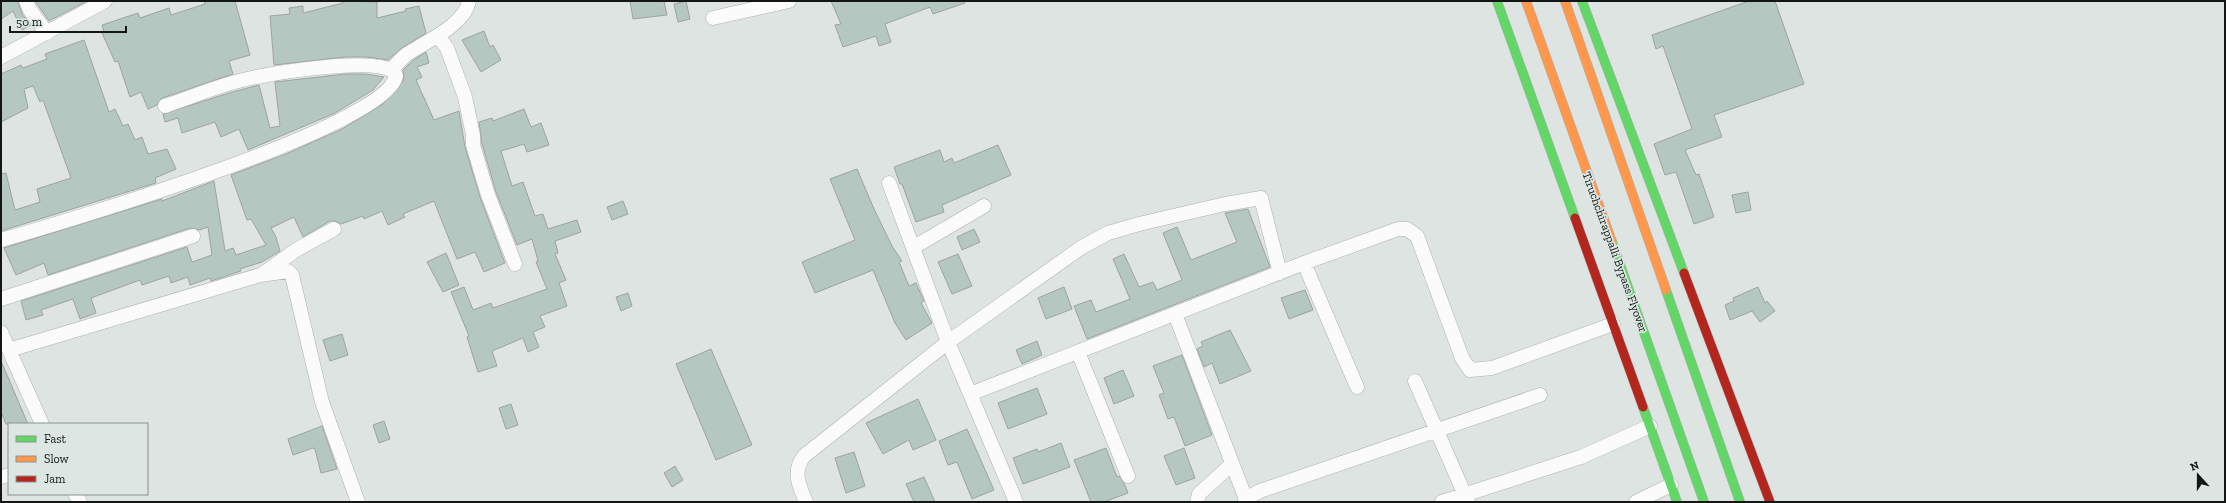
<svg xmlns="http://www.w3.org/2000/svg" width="2226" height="503" viewBox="0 0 2226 503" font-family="'Zilla Slab',serif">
<rect width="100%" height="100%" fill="#dee4e1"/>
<!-- building -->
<path fill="#b4c7c1" stroke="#9ea3a1" d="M1 1H18L22 14 31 25 22 30 13 11 1 19Z
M35 1H87L49 21Z
M204 1H235L250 55 229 61 233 74 162 98 157 105 148 109 141 92 130 97 118 61 115 62 102 33 104 32 102 25 138 13 140 18 169 8 171 15 205 4Z
M342 1 377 2V18L406 11 405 9 419 6 426 33 402 48 388 60 367 57H345L274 65 270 16 290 14 289 8 303 6V13L343 3Z
M630 1H664L667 15 633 19Z
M686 1 690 19 678 22 674 4Z
M831 1H965V3L933 14 930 7 885 24 891 42 879 46 876 36 843 47 835 25 841 24Z
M1749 1H1775L1804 84 1714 115 1722 137 1685 150 1696 175 1699 174 1714 217 1694 224 1676 172 1665 175 1654 144 1692 129 1663 46 1656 49 1652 35Z
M484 31 490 47 493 45 501 60 481 72 462 40Z
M84 40 109 112 115 109 123 126 128 124 135 140 142 137 148 154 167 149 176 169 155 178 156 183 1 231V174L6 173 15 210 40 202 37 189 71 178 43 100 40 102 33 86 24 89 28 108 1 122V74L21 65 23 68 47 59 45 54Z
M426 52 429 63 417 67 422 77 416 80 434 120 459 111 465 147 480 197 505 263 484 272 475 252 457 259 434 201 403 214 405 217 388 225 382 211 364 219 363 216 341 224 335 221H330L303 237 294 217 271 228 276 237 280 251 262 262 240 269 241 271 211 281 210 278 190 285 188 277 171 283 169 276 142 285 140 280 91 298 96 313 80 319 73 299 41 310 43 315 26 320 21 301 187 247 192 262 212 255 208 227 199 230 190 228 48 275 44 263 16 275 4 248 162 199V201L214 181 225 251 233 248 236 255 266 245 251 219 247 220 231 175 286 154 342 129 383 104 403 81 404 77 403 70 412 61Z
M346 74H366L384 77 373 90 335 113 248 150 239 129 221 137 215 122 182 133 178 118 165 122 163 114 229 93 259 85 270 128 280 126 275 82Z
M524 109 531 127 541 123 549 145 527 152 524 144 501 151 512 186 523 182 535 216 543 214 548 229 577 220 581 232 555 241 558 253 555 254 566 280 559 283 567 306 540 316 545 327 533 332 539 347 528 352 523 338 492 351 497 366 478 372 467 337 469 336 451 292 464 287 473 310 491 303 493 308 547 289 536 262 538 261 532 239 517 245 496 192 482 144 479 122 492 118 493 121Z
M998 145 1011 175 942 205 944 212 916 222 902 184H900L894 167 940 150 944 162 952 158 954 163Z
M857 169 874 209 892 246 902 261 899 262 909 286 916 283 924 301 921 303 932 323 906 340 895 323 873 270 815 293 802 262 855 240 830 179Z
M1748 192 1751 210 1736 213 1732 195Z
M623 201 628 214 612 220 607 207Z
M1248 209 1270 267 1087 339 1074 306 1091 300 1096 312 1130 299 1113 259 1124 254 1139 287 1153 282 1157 290 1182 280 1163 233 1177 227 1191 260 1237 242 1225 213Z
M974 229 980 242 962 250 957 237Z
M446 253 459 285 443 292 427 262Z
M958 254 972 286 952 294 938 262Z
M1064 287 1072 309 1046 319 1038 298Z
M1758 287 1765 303 1767 301 1775 311 1760 322 1752 311 1730 320 1725 305 1734 301 1733 298Z
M1305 290 1313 310 1289 319 1281 298Z
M628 293 632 306 621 311 616 297Z
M1230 330 1251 371 1220 384 1212 363 1204 367 1197 349 1203 346 1201 342Z
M342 334 348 355 330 361 323 340Z
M1037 341 1042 355 1022 364 1016 350Z
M711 349 752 445 716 460 676 364Z
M1182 355 1212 435 1185 446 1174 417 1168 419 1159 395 1164 393 1153 366Z
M1 361 28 424H6L1 412Z
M1123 370 1134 396 1114 404 1104 378Z
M1037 388 1047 414 1008 429 998 403Z
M918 399 936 440 913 450 909 440 883 454 866 423Z
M511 404 518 425 506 429 499 408Z
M384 421 390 439 379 443 373 425Z
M322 426 337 469 321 473 315 449 313 448 293 455 288 439Z
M967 429 994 490 972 499 957 462 948 465 939 441Z
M1061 443 1070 467 1023 484 1013 458 1037 449 1038 452Z
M1106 448 1117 477 1119 476 1124 483 1128 493 1104 502H1091L1074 460Z
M1184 448 1195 478 1176 485 1164 456Z
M854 452 865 486 846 493 835 458Z
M675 466 683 480 672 487 664 473Z
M924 477 935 502H914L906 484Z"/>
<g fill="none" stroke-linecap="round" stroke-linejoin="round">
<!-- street casing -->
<g stroke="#adb1af" stroke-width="15">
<path id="street" d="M26 1 30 10 47 33
M713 18 789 1
M438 36 447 48 465 97 473 135V145L488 195 515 264
M1 57 105 1
M391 70C396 65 401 59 407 54 425 42 465 25 469 1
M889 183 948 342 1016 502
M1 240C58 224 387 127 396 76L394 72C374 56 274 73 247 79 219 85 192 97 165 106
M914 247 984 206
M1304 263 1357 387
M264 273 296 250 334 229
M1 299 193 236
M1175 314 1247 502
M1 332 42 424
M9 350 260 275 288 271 292 275 322 402 358 502
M1078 352 1128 476
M1415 381 1468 502
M970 394 1304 263 1398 229H1407L1417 236 1462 358 1470 370 1492 368 1613 324
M1 477 9 475
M75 494 80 502
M1245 499 1260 491 1540 395
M806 502C799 485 792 472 804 456L948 342 1082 247 1108 233 1139 224 1225 204 1261 198 1280 273
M1197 502 1199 494 1232 464
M1442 502 1581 457 1650 426
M1636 502 1671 485"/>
</g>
<!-- fast casing -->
<g stroke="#adb1af" stroke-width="10">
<path id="fast" d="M1497 1 1575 218
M1582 1 1684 273
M1612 242 1704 502
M1666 290 1740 502
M1643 407 1677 502"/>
</g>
<!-- slow casing -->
<g stroke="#adb1af" stroke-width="10">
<path id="slow" d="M1526 1 1612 242
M1565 1 1666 290"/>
</g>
<!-- jam casing -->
<g stroke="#adb1af" stroke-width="10">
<path id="jam" d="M1575 218 1643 407
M1684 273 1770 502"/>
</g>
<!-- street -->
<use href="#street" stroke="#fafbfa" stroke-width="14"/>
<!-- fast -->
<use href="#fast" stroke="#63d668" stroke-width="9"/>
<!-- slow -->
<use href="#slow" stroke="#ff974d" stroke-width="9"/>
<!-- jam -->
<use href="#jam" stroke="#b3261e" stroke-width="9"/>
</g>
<g text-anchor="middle" stroke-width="3.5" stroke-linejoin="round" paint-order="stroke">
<!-- street labels -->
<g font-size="12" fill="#131615" stroke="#dce6e2">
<text transform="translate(1615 252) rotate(70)" y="4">Tiruchchirappalli Bypass Flyover</text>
</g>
</g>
<!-- border -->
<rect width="2226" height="503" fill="none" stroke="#131615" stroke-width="4"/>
<!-- legend -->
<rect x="8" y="423" width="140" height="72" fill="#dce6e2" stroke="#8c9390"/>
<rect x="16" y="436" width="20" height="6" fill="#63d668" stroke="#8c9390"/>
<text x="44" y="443" font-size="12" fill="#131615">Fast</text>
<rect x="16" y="456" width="20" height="6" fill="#ff974d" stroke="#8c9390"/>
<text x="44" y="463" font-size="12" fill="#131615">Slow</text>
<rect x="16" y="476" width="20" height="6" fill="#b3261e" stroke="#8c9390"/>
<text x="44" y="483" font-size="12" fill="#131615">Jam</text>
<!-- north arrow -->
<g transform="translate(2198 475) rotate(339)" stroke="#dce6e2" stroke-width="3" paint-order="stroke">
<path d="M0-3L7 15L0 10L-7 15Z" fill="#131615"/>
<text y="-6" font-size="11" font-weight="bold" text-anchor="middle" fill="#131615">N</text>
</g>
<!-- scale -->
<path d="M10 26v6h116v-6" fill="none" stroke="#131615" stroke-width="2"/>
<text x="16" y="26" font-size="12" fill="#131615" stroke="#dce6e2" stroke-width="3" paint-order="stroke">50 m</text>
</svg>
